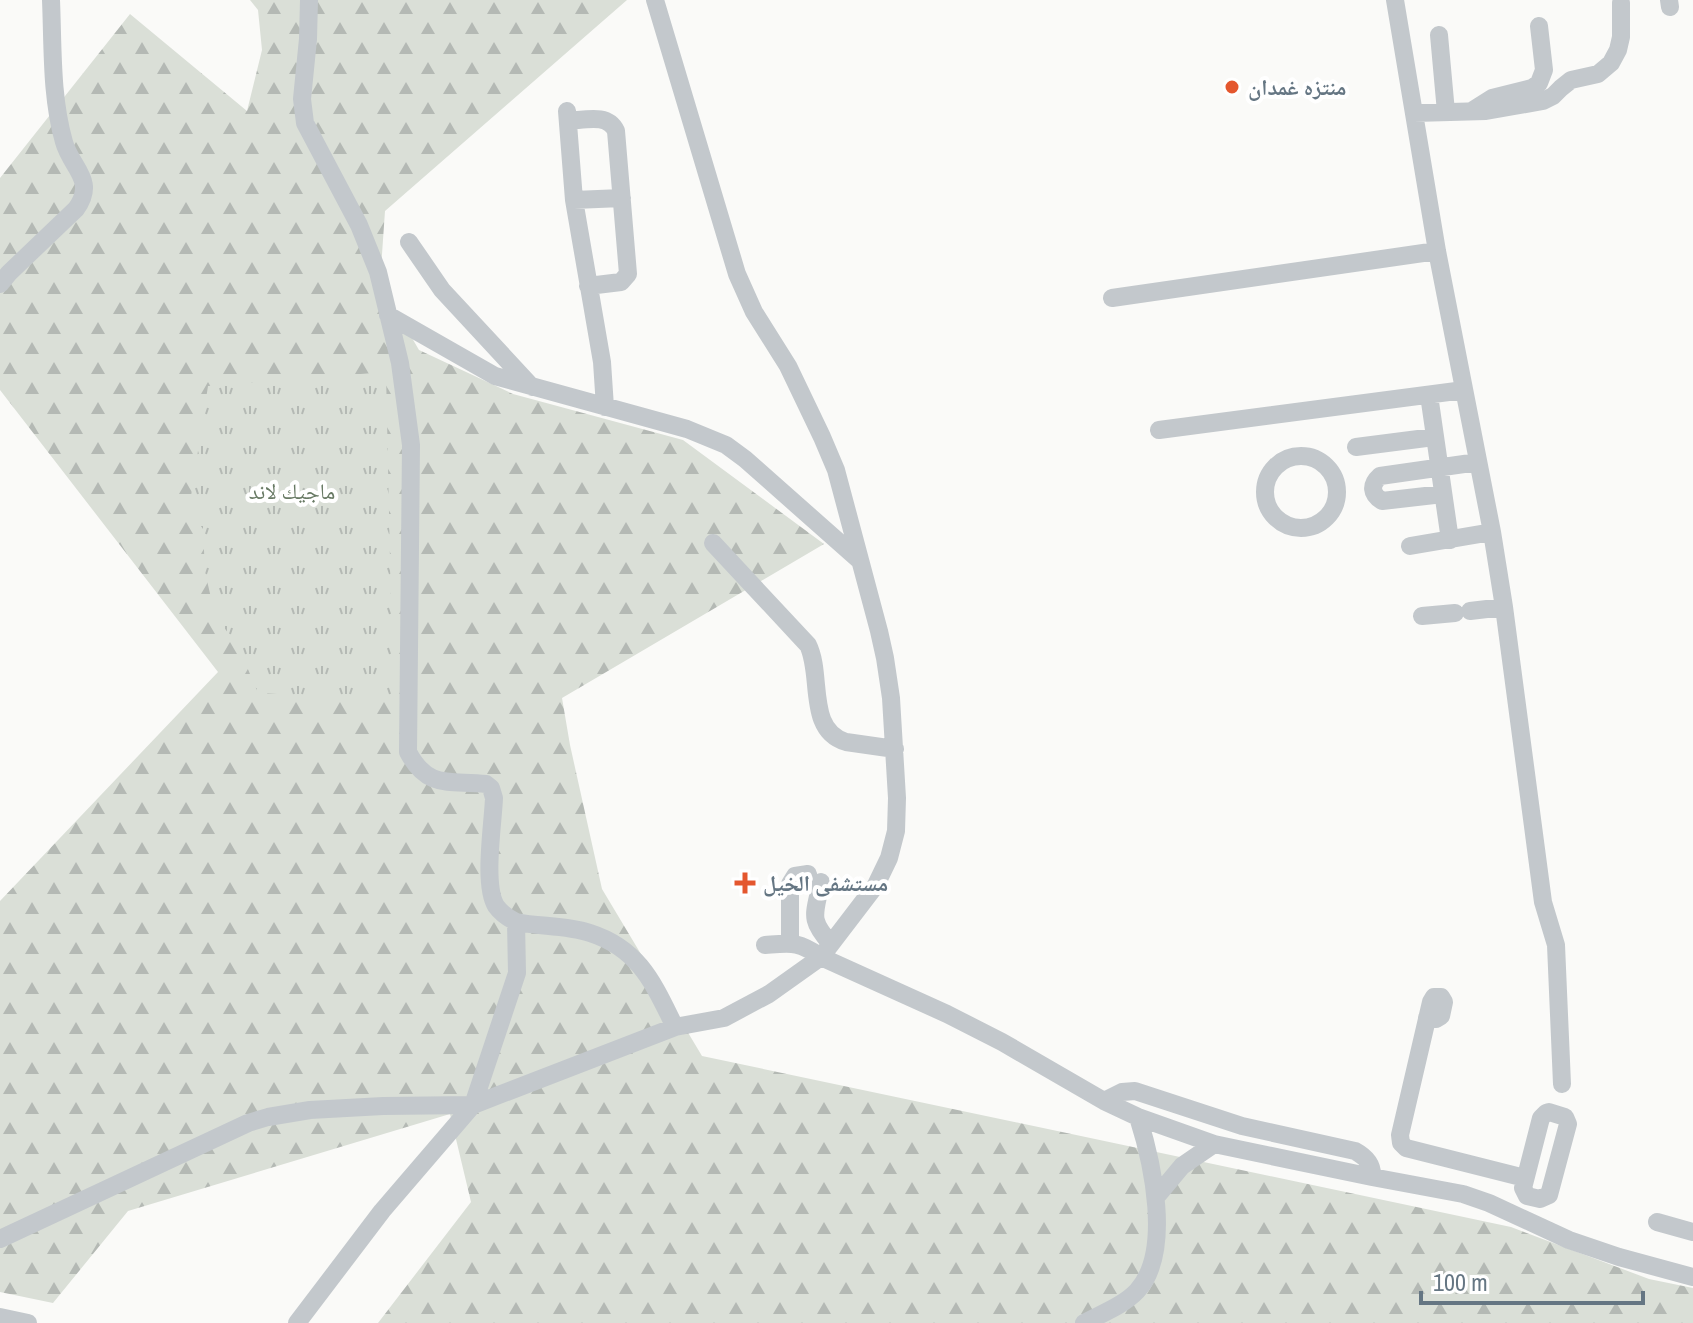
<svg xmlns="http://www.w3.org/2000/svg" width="1693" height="1323" viewBox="0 0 1693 1323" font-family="'Archivo Narrow','Noto Naskh Arabic',sans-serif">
<defs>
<pattern id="forest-firs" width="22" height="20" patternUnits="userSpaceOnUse" patternTransform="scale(2)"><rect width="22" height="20" fill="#dadfd7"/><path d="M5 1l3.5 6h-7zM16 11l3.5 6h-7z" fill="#b4b9b4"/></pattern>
<pattern id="park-tufts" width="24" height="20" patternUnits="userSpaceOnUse" patternTransform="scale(2)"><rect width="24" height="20" fill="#dadfd7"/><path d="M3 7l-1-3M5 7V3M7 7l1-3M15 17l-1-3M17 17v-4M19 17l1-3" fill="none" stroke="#b4b9b4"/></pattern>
</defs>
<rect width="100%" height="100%" fill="#fafaf8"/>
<!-- forest -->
<path fill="url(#forest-firs)" d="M250 0H627L385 211 380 283 419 350 513 394 683 440 824 544 562 698 570 745 602 889 702 1056 1511 1227 1649 1279 1693 1288V1323H378L471 1202 450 1114 128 1211 53 1303 0 1292V901L218 672 0 390V178L130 14 247 111 262 50 258 10Z"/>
<!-- park -->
<path fill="url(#park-tufts)" d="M386 372 393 700 258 693 239 648 215 615 205 572 203 529 189 509 208 386Z"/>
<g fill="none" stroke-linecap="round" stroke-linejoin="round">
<!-- minor -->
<path stroke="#c3c8cc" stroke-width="18" d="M309 0 308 39 302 99 305 123 359 225 378 272 400 363 411 445 408 752C428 790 450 780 486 784L491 788 494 798C493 824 483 885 496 906 501 913 508 918 516 922 540 927 566 925 590 933 640 949 654 985 675 1027
M1395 0 1437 251 1492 532 1504 607 1543 902 1556 945 1562 1084
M1669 0 1670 7
M1439 35 1446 112
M1473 110 1492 98 1532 88 1539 83 1544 70 1539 26
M567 111 574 200 602 362 605 407
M1414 113 1486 111 1543 101 1553 96 1561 88 1571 80 1598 74 1611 63 1618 50 1621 37V3
M568 121C585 120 608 113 616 131L628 274 621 282 588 286
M574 200 622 198
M409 242 442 290 532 387
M0 284 9 273 76 209C97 180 71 168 64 142 51 97 53 47 51 0
M1112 298 1437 251
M388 315 495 376 687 429 726 445 745 459 858 559
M1429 395 1450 540
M1159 430 1464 390
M1356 447 1434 437
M1265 492a36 36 0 1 1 72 0a36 36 0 1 1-72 0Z
M1443 494 1382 501C1371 494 1370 485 1380 476L1478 462
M713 543 808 645C823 675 806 730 846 742L895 749
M1410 546 1492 532
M1470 611 1504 607
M1422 616 1455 613
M821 882C815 915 808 918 831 944
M790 944V884L795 876 808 874
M765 945C792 943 798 941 821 957L947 1014 1002 1042 1104 1101 1138 1117 1214 1144 1372 1177 1463 1194 1489 1203 1569 1240 1619 1257 1693 1277
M1427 1018 1436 1019 1441 1016 1444 1002 1441 997H1434L1431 1002 1400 1135 1401 1143 1406 1148 1525 1178
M1104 1101 1122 1092 1135 1091 1242 1126 1355 1151C1366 1157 1373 1164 1372 1177
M1549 1112 1565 1117 1568 1124 1549 1195 1540 1199 1527 1196 1523 1188 1541 1118 1546 1113Z
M1157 1196 1182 1166 1214 1144
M1657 1222 1693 1232
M0 1239 248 1123 268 1117 310 1110 383 1106 473 1105 675 1027 724 1018 769 994 821 957 876 885 889 858 896 831 897 798 891 698 885 658 879 631 836 470 822 437 788 366 754 312 737 274 655 0
M0 1317 28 1323
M297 1323 382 1211 473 1105 517 973 516 922
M1084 1323C1101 1314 1124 1305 1137 1291 1173 1252 1152 1161 1138 1117"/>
</g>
<!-- markers -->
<g fill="#e4572e" stroke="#fff" stroke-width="3">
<circle cx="1232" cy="87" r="8"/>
<path d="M741 871h8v8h8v8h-8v8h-8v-8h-8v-8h8z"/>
</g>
<g text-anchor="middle" stroke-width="8" stroke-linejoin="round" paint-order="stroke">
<!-- poi labels -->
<g font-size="22" font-weight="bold" fill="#657683" stroke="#fff" text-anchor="start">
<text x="1248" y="95">منتزه غمدان</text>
<text x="763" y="891">مستشفى الخيل</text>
</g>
<!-- park labels -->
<g font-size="22" fill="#687a64" stroke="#fff">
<text x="292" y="499">ماجيك لاند</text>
</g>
</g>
<!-- scale -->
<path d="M1421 1291v12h222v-12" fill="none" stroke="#657683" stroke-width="4"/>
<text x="1433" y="1291" font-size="24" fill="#657683" stroke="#ffffff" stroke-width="6" paint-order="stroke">100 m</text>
</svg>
